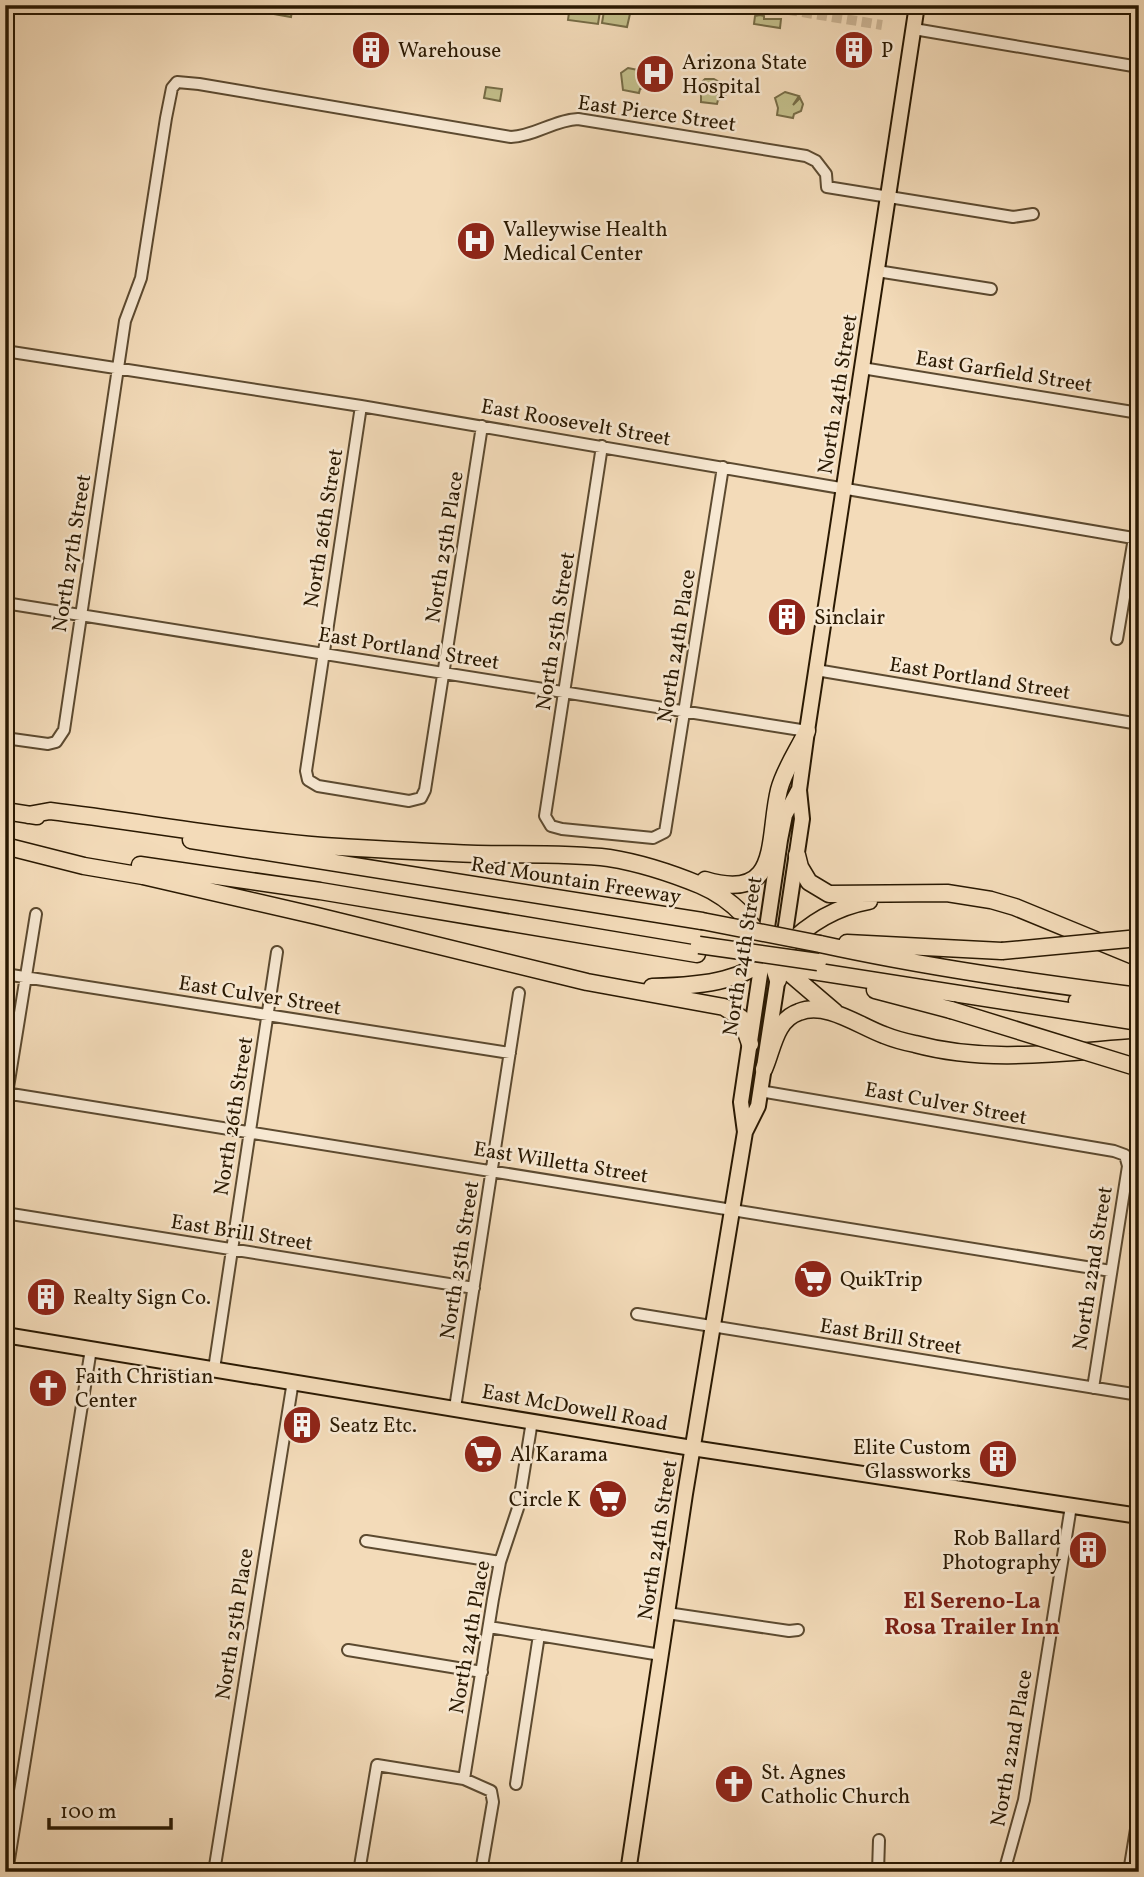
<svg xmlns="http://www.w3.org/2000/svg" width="1144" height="1877" viewBox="0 0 1144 1877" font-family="Vollkorn,serif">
<rect width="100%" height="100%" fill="#f3dbb9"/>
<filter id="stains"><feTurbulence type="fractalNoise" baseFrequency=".00286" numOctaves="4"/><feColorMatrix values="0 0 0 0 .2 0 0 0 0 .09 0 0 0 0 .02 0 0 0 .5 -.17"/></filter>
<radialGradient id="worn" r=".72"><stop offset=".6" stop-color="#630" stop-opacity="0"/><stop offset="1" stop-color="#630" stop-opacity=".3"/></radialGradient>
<!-- green -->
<path fill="#c2be8a" stroke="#766c46" stroke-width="2" d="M5 5H14L5 66Z
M247 5H293L291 17 246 9Z
M570 5H601L598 24 568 20Z
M605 5H632L627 27 602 23Z
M760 15 764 16V19H781L780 28 754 24 755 16Z
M628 68 643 71 639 81 645 73 649 78 648 85 640 89 639 93 623 90 621 73Z
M714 79 721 83 716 92H719L723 85 726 91 725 97 718 100 717 104 701 102V83L705 79Z
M486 87 502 89 500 101 484 98Z
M785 92 799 96 793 105 800 98 803 104 801 111 794 114 793 118 777 115 778 108 775 98Z
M1139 1182V1234L1130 1233Z"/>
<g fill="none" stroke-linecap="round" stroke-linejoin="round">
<!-- minor-tunnel -->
<path stroke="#cbb494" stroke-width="10" stroke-dasharray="10 5" stroke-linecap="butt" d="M758 5 882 25"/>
<!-- minor casing -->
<g stroke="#5c4a30" stroke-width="14">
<path id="minor" d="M914 29 1139 67
M877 271 991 289
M5 351 361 406 1139 539
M862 368 1139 413
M361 406 306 771 308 780 318 786 409 801 421 798 425 790 482 426
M602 446 545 816 551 826 562 829 653 838 665 832 723 467
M5 603 807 731
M1117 639 1134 538
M816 670 1139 724
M5 738 48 744 56 742 64 730 125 321 141 278 166 118 172 88 177 82 199 84 511 137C535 136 554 120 578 119L806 156 816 161 826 174 827 187 1013 217 1033 214
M5 974 510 1053
M760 1091 1114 1151 1125 1155 1128 1166 1093 1388
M5 1093 1111 1271
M5 1106 36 914
M5 1213 474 1288
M637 1314 1139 1395
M214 1369 277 952
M455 1408 519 993
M366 1541 500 1562
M667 1613 789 1631 798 1630
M489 1627 661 1655
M348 1650 482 1672
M464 1779 493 1599 500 1562 518 1508 532 1421
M516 1784 539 1635
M7 1872 91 1349
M214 1872 293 1381
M359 1872 377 1765 464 1779 491 1791 493 1802 481 1872
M878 1872 879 1840
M1004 1872 1024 1800 1071 1506
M1129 1872 1139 1811"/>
</g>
<!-- major casing -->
<g stroke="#2a1902" stroke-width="18">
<path id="major" d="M783 946 802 819 799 790 807 731 917 5
M745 1132 758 1106 779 970
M5 1335 692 1448 1139 1516
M628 1872 685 1494 745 1132 741 1102 780 840 785 815 798 791"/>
</g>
<!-- highway casing -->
<g stroke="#2a1902" stroke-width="19">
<path id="highway" d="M5 811 37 816
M28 815 50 811C141 822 232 839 323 846 374 849 425 852 477 854 520 855 566 853 609 858 640 863 671 873 700 885 742 903 766 938 778 980
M191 840 702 921
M5 846 84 866 143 876 317 916 587 982 724 1007 741 1018 750 1044
M797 855 800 867 809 882 829 894 947 893 991 900 1015 907 1139 958
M140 865 320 891 697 954
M705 880C782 903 767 839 779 790 784 770 798 750 807 731
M847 943 1002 951
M820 944C925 967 1032 982 1139 996
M786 947C809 923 836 907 869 901
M780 965 835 1012
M787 967 1139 1022
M652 987C700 986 754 983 784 940
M875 990 951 1010
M1077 1001 1139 1011
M764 1069C773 1049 775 1020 799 1012 826 1001 859 1026 884 1035 894 1039 905 1042 915 1044 989 1064 1064 1052 1139 1047"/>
</g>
<!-- minor -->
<use href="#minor" stroke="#f7e8d2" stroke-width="10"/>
<!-- major -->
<use href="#major" stroke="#f3dbb9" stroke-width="14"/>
<!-- highway -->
<use href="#highway" stroke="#f3dbb9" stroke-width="16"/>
<!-- highway-bridge casing -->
<g stroke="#2a1902" stroke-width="19" stroke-linecap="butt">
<path id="highway-bridge" d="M702 921 820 944
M699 945 818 962
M1002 951 1139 938
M951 1010 1139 1068"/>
</g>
<!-- highway-bridge -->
<use href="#highway-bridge" stroke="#f3dbb9" stroke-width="16"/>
</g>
<!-- icons -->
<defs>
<g id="building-disc" transform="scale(2.0125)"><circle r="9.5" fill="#8f2418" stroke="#f7e8d2"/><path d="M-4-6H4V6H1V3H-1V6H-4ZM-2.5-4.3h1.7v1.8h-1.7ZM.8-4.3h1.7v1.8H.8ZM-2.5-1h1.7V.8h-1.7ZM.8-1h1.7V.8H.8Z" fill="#fff"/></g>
<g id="hospital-disc" transform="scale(2.0125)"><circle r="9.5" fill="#8f2418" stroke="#f7e8d2"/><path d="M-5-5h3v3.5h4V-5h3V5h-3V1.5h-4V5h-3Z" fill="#fff"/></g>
<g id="supermarket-disc" transform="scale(2.0125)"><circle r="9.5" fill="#8f2418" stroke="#f7e8d2"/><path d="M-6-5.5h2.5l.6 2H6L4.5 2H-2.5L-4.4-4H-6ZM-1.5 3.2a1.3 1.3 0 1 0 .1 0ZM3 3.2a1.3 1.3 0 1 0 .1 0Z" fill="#fff"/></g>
<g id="church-disc" transform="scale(2.0125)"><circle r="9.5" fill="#8f2418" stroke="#f7e8d2"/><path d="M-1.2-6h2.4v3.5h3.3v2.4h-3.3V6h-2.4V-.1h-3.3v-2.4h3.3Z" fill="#fff"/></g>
</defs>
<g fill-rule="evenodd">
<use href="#building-disc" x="371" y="50"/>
<use href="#building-disc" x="854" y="50"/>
<use href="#hospital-disc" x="655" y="74"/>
<use href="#hospital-disc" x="476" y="241"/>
<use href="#building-disc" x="787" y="617"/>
<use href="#supermarket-disc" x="813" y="1279"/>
<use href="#building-disc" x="46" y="1297"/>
<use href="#church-disc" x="48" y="1388"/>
<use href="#building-disc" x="302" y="1425"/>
<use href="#supermarket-disc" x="483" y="1454"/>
<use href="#building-disc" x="998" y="1459"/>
<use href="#supermarket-disc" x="608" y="1499"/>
<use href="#building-disc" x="1088" y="1550"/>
<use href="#church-disc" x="734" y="1784"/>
</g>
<g text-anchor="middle" stroke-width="5" stroke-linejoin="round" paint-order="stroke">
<!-- poi labels -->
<g font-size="21" fill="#2a1902" stroke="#f7e8d2" text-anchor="start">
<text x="398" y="57">Warehouse</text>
<text x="881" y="57">P</text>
<text x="682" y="69">Arizona State<tspan x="682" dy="24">Hospital</tspan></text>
<text x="503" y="236">Valleywise Health<tspan x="503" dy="24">Medical Center</tspan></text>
<text x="814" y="624">Sinclair</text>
<text x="840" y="1286">QuikTrip</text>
<text x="73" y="1304">Realty Sign Co.</text>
<text x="75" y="1383">Faith Christian<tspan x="75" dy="24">Center</tspan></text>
<text x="329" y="1432">Seatz Etc.</text>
<text x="971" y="1454" text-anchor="end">Elite Custom<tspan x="971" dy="24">Glassworks</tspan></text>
<text x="510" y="1461">Al Karama</text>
<text x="581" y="1506" text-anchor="end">Circle K</text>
<text x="1061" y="1545" text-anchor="end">Rob Ballard<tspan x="1061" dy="24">Photography</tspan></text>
<text x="761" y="1779">St. Agnes<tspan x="761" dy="24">Catholic Church</tspan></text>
</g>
<!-- street labels -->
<g font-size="21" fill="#2a1902" stroke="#f7e8d2">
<text transform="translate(657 113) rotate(8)" y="7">East Pierce Street</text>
<text transform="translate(1004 371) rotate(9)" y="7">East Garfield Street</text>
<text transform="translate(837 394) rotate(-81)" y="7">North 24th Street</text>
<text transform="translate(576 422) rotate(10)" y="7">East Roosevelt Street</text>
<text transform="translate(323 528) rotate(-81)" y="7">North 26th Street</text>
<text transform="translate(444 547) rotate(-81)" y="7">North 25th Place</text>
<text transform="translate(71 553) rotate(-81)" y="7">North 27th Street</text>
<text transform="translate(555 631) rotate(-81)" y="7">North 25th Street</text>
<text transform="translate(676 646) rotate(-81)" y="7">North 24th Place</text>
<text transform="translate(409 648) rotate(9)" y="7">East Portland Street</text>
<text transform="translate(980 678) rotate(9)" y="7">East Portland Street</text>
<text transform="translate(576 880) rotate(9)" y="7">Red Mountain Freeway</text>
<text transform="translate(742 956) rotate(-81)" y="7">North 24th Street</text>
<text transform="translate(260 995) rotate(9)" y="7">East Culver Street</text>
<text transform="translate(946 1103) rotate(10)" y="7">East Culver Street</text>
<text transform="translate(233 1116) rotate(-81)" y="7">North 26th Street</text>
<text transform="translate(561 1162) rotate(9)" y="7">East Willetta Street</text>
<text transform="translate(242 1232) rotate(9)" y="7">East Brill Street</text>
<text transform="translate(459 1260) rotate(-81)" y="7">North 25th Street</text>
<text transform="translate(1092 1268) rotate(-81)" y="7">North 22nd Street</text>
<text transform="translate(891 1336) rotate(9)" y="7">East Brill Street</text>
<text transform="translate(575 1407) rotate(10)" y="7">East McDowell Road</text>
<text transform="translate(657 1540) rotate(-81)" y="7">North 24th Street</text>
<text transform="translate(234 1624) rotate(-81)" y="7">North 25th Place</text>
<text transform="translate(469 1637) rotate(-80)" y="7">North 24th Place</text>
<text transform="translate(1011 1748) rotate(-80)" y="7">North 22nd Place</text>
</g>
<!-- neighbourhood labels -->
<g font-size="23" font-weight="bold" fill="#7a1f14" stroke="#f7e8d2">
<text x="972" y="1608">El Sereno-La<tspan x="972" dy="26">Rosa Trailer Inn</tspan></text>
</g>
</g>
<!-- margin -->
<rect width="1144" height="1877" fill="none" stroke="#f3dbb9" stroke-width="28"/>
<rect x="7" y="7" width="1130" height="1863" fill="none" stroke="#2a1902" stroke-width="3.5"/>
<rect x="14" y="14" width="1116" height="1849" fill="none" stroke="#2a1902" stroke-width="2"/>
<!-- scale -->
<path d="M49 1818v10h122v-10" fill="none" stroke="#2a1902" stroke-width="3.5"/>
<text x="60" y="1818" font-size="21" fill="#2a1902" stroke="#f7e8d2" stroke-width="5" paint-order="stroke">100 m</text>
<rect width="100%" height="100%" filter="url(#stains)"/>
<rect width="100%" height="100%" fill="url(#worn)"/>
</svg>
